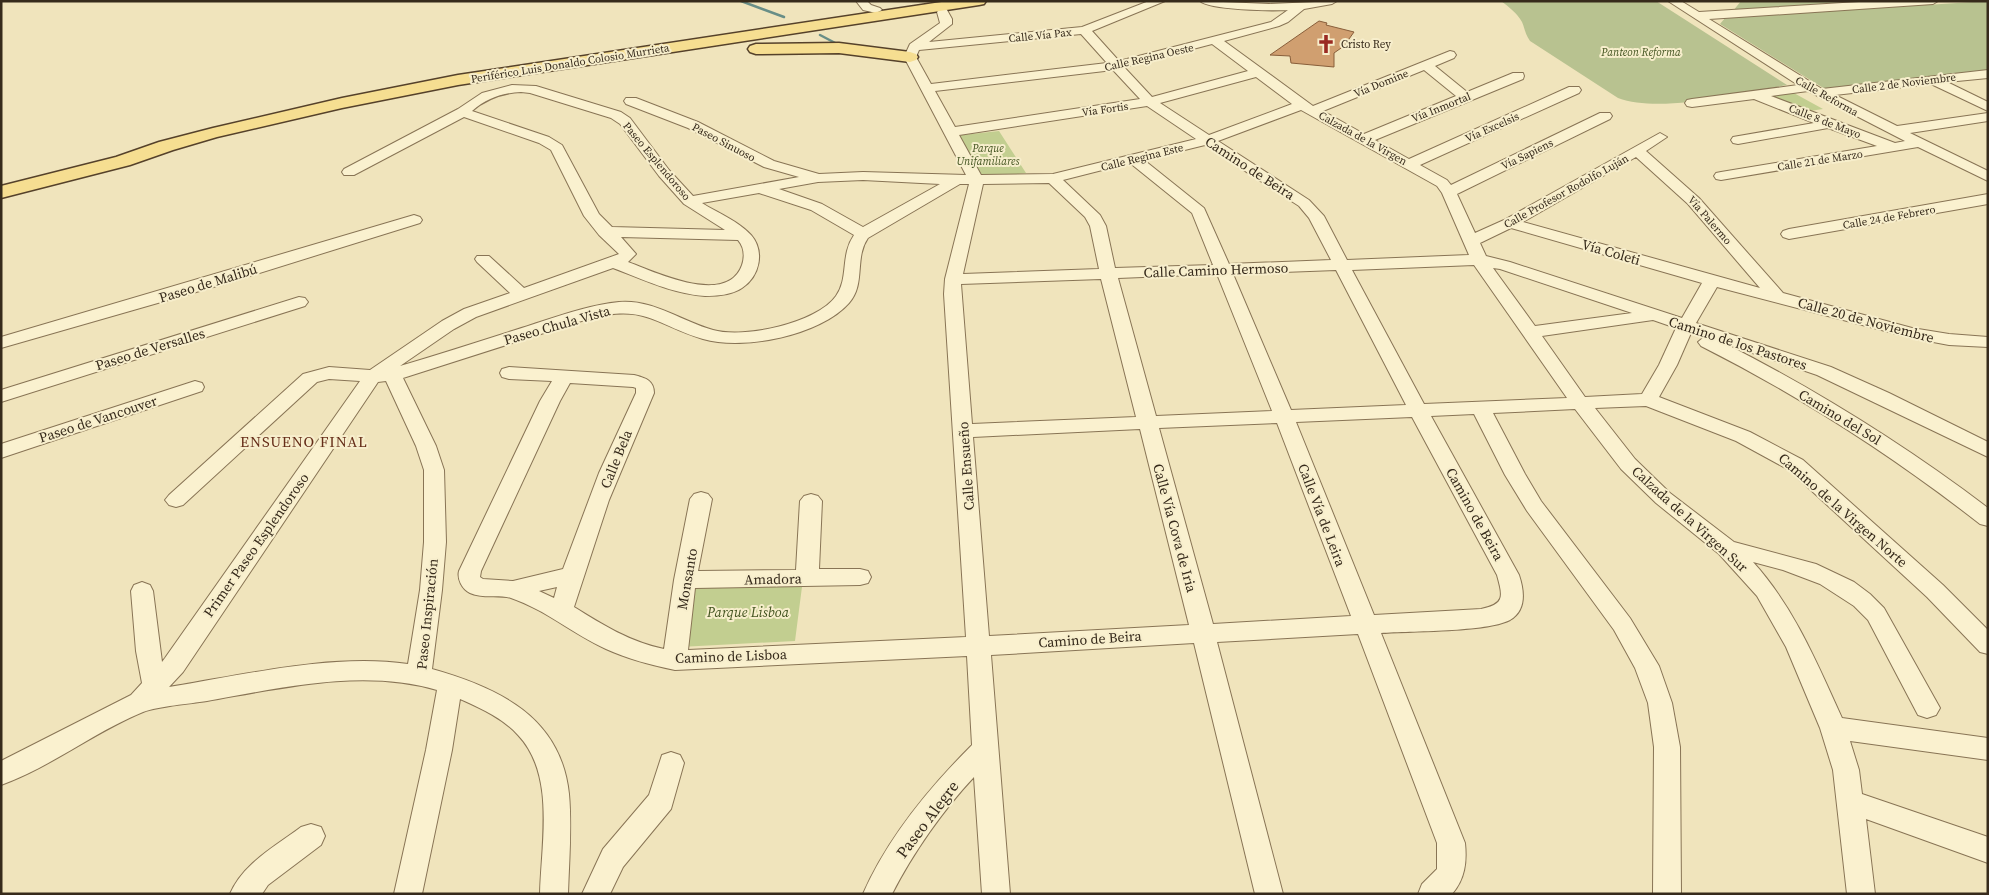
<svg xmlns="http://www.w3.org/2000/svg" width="1989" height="895" viewBox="0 0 1989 895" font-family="'Source Serif 4',serif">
<rect width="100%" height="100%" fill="#f0e4bc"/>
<!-- green -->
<path fill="#c2ce90" d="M1792 92 1823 109 1803 112 1772 95Z
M999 131 1026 173 976 179 953 136Z
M803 579 795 641 680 647 689 583Z"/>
<!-- cemetery -->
<path fill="#b8c290" d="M1501 1H1656L1787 85C1741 93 1661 114 1618 98L1530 41C1525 34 1525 29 1522 22 1517 13 1509 7 1501 1Z
M1741 1H1885L1733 11Z
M1988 1V71L1825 89 1720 24 1725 18Z"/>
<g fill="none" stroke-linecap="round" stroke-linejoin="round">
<!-- stream -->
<path stroke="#688e87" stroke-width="2.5" d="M741 1 784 17
M820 35 841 46"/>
</g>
<!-- building -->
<path fill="#d09f70" stroke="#885e3a" d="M1319 21 1327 23 1326 25 1354 32 1344 46 1334 53V67L1291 63 1290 56 1270 55Z"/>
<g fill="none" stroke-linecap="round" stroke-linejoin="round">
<!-- minor casing -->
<g stroke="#887455" stroke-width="2">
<path id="minor" d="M856 1H867L871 5 880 8 882 10 876 13 863 10Z
M1149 1H1165L1092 31 1119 61 1271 22 1288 10C1272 11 1210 10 1200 1L1269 4 1337 1 1332 4 1304 9 1288 22 1279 26 1224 41 1313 106 1450 51 1454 52 1456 55 1454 58 1435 66 1467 92 1513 73H1523L1524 76 1523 79 1375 140 1409 159 1569 87H1579L1581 90 1579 93 1420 165 1447 180 1451 185 1600 113H1610L1612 116 1610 119 1457 194 1475 233 1504 220 1660 133 1667 137 1646 151 1699 198 1783 293 1912 328 1949 334 1988 337V347L1949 345 1912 338 1717 287 1696 323 1831 367 1889 393 1988 442V457L1817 375 1726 344C1818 391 1905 445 1988 508V526L1980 524C1893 456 1800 396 1701 346L1698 342 1704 337 1691 333 1677 365 1659 397 1750 432 1803 460 1943 585 1988 630V654L1980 652 1927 597 1789 470 1736 441 1646 406 1595 408 1635 459 1670 493 1734 542 1816 564 1854 582 1870 594 1884 608 1940 708 1936 715 1927 718 1918 715 1868 620 1854 606 1820 584 1783 570 1753 562C1794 607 1817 663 1842 718L1988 738V760L1850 741 1859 770 1862 794 1988 837V863L1866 819 1875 894H1847L1833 770 1820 728 1786 647 1757 596 1719 554 1656 503 1621 469 1575 409 1493 413 1525 474 1541 501 1630 618 1659 666 1672 703 1680 747 1681 894H1653L1654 747 1648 703 1635 668 1614 630 1527 511 1505 475 1474 414 1431 416 1519 575C1524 590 1527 610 1510 620 1487 632 1410 631 1381 633L1465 843C1467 862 1465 879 1452 894H1418L1422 884 1437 869V843L1358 634 1217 642 1283 894H1255L1194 643 991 655 1010 894H982L974 777C943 810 913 853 892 894H863C888 837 929 788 972 745L967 656 675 670C651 665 628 659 606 649 573 634 546 610 511 598 498 594 483 599 470 593 462 589 457 579 459 571L540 401 552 381 509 379 502 377 500 373 502 369 509 367 634 375C645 378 654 380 654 393L609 500 574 607C603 625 630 642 664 649L674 580 690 499 694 494 701 492 708 494 712 499 698 571 796 570 800 501 804 496 811 494 818 496 822 501 819 569H860L868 571 871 577 868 583 860 585 695 588 688 650 966 637 944 294 945 279 969 184H960L868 238C854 258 866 284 849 303 821 335 744 351 703 339 656 325 646 304 591 318L403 378 436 446 444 470 446 542 442 590 432 669C499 688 561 717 569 794 572 827 569 861 568 894H540C541 844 556 775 518 735 503 718 480 708 460 699L452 750 422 894H394L426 750 437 690C363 668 281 688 207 701 189 704 159 706 143 712 94 732 51 767 1 785V761L131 695 142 683 136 651 131 591 134 585 142 582 150 585 153 591 162 662 165 658 360 381 329 379 317 382 183 505 176 507 169 505 165 500 169 495 303 374 329 367 370 370 442 321 464 309 510 293 477 262 475 259 477 256H489L524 288 619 254 599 235 584 216 551 150 539 143 464 117 354 175H344L342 172 344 169 458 109 482 93 512 85 536 86 621 112 630 118 669 170 693 196 799 177 764 167 688 128 626 104 624 101 626 98H636L698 122 774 161 819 174 863 172 966 175 904 57 910 44 940 23 937 12 939 10H947L952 19V24L929 42 1082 27ZM1081 34 1107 63 931 84 916 57 919 50ZM1212 44 1248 71 1152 97 1124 67ZM1113 70 1140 99 955 127 935 91ZM1424 70 1456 96 1364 134 1323 111ZM1256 77 1292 104 1209 135 1160 103ZM521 92 530 93 611 118 620 124 659 176 684 204 725 230 612 227 599 214 562 145 549 137 472 111C487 98 502 93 521 92ZM1147 106 1196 139 1053 174 981 175 959 135ZM1301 110 1437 186 1442 193 1469 255 1347 260 1324 216 1309 200 1218 141ZM1205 145 1299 206 1309 218 1331 260 1229 264 1204 208 1144 160ZM1636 157 1688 204 1760 288 1523 222ZM1130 163 1192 213 1213 265 1115 268 1106 226 1100 215 1063 180ZM863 180 940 184 863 227 822 204 779 189 818 182ZM1049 183 1085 217 1090 226 1099 269 963 274 983 184ZM759 193 811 210 854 235C840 255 849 278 836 296 817 323 744 339 713 330 681 321 653 299 619 302 589 305 559 316 531 325 487 339 444 353 400 366L454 329 476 317 613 268C642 279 673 294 705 296 716 296 732 295 742 288 760 276 765 251 751 235 738 221 718 213 702 203ZM1511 228 1702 283 1682 318 1510 262 1486 256 1480 243ZM621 237 738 240C744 247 745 256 742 265 727 307 655 272 628 262L636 254ZM1474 265 1567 398 1424 404 1352 270ZM1493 268 1500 269 1632 313 1535 326ZM1336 270 1406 405 1291 410 1233 274ZM1217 274 1272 411 1156 416 1118 278ZM1101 279 1136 417 972 424 961 284ZM1653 320 1676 328 1659 365 1642 394 1585 397 1542 336ZM386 381 416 446 424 470V542L420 590 408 664C333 653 244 675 169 687L183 672 378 382ZM570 383 633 387 636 388V393L599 473 563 569 513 581 483 579 480 577 481 571 560 401ZM1412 417 1497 575C1503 597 1505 604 1481 609L1374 615 1296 422ZM1277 423 1351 616 1213 624 1159 428ZM1140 429 1189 625 989 636 973 437ZM557 587 554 598 539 591Z
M1668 1H1681L1699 12 1875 1H1938L1933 4 1709 19 1822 89 1988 70V78L1947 82 1988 102V111L1931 84 1835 95 1897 126 1988 113V121L1910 133 1988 171V181L1918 147 1721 180 1716 179 1714 176 1716 173 1721 172 1877 146 1828 128 1738 144 1733 143 1731 140 1733 137 1814 123 1754 99 1692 107 1687 106 1685 103 1687 100 1692 99 1798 85ZM1808 91 1905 141 1895 143 1771 96Z
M1988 194V204L1789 239 1783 237 1781 234 1783 231 1789 229Z
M414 215 420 217 422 220 420 223 224 284 1 348V337Z
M299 297 305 298 308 302 305 306 1 402V390Z
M195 381 202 383 204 387 202 391 1 458V444Z
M671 752 680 755 684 763 671 809 623 867 610 894H582L603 849 649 795 662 755Z
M311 824 321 827 325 836 321 845 268 885 262 894H230C243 863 276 846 301 827Z"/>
</g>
<!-- major casing -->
<g stroke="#55412a" stroke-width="3">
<path id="major" d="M948 1H986L984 4 979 5 458 85 342 108 217 137 173 150 130 165 1 198V186L116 157 159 142 213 128 342 98 458 75Z
M839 43 910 52 916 54 918 57 916 60 910 62 839 53 756 54 750 52 748 49 750 46 756 44Z"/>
</g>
<!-- minor -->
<use href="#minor" fill="#faf1cf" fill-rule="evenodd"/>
<!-- major -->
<use href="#major" fill="#f6de91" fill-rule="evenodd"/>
</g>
<!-- icons -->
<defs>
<g id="church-bare" transform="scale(1.5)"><path d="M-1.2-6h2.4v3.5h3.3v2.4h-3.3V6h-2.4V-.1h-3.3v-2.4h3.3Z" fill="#9a2a22" stroke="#f7eecc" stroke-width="2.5" paint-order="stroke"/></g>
</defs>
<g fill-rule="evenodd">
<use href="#church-bare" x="1326" y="44"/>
</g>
<g text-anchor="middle" stroke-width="4" stroke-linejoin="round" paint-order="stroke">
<!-- far-street labels -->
<g font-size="11" fill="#362a1b" stroke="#f7eecc">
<text transform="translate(1040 35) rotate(-6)" y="4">Calle Vía Pax</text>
<text transform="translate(1149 57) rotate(-13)" y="4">Calle Regina Oeste</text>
<text transform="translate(570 63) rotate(-9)" y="4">Periférico Luis Donaldo Colosio Murrieta</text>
<text transform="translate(1381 83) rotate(-22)" y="4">Vía Domine</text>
<text transform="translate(1904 83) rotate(-7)" y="4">Calle 2 de Noviembre</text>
<text transform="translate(1827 96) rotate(29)" y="4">Calle Reforma</text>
<text transform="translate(1441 107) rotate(-22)" y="4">Vía Inmortal</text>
<text transform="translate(1105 109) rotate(-8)" y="4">Vía Fortis</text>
<text transform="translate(1825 121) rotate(21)" y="4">Calle 8 de Mayo</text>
<text transform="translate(1492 127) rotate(-24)" y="4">Vía Excelsis</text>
<text transform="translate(1363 138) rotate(29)" y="4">Calzada de la Virgen</text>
<text transform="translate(724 142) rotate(28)" y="4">Paseo Sinuoso</text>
<text transform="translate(1527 154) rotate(-26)" y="4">Vía Sapiens</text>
<text transform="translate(1142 157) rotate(-14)" y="4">Calle Regina Este</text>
<text transform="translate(1820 160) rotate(-9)" y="4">Calle 21 de Marzo</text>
<text transform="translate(657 161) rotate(50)" y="4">Paseo Esplendoroso</text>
<text transform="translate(1566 191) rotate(-29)" y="4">Calle Profesor Rodolfo Luján</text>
<text transform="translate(1889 217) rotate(-10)" y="4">Calle 24 de Febrero</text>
<text transform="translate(1710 220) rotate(49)" y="4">Vía Palermo</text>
</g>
<!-- far-poi labels -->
<g font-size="11" fill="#362a1b" stroke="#f7eecc" text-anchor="start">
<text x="1341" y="48">Cristo Rey</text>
</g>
<!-- far-park labels -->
<g font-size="11" font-style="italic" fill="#435420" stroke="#f7eecc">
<text x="1641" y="56">Panteon Reforma</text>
<text x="988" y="152">Parque<tspan x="988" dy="13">Unifamiliares</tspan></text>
</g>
<!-- street labels -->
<g font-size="14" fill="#362a1b" stroke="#f7eecc">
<text transform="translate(1250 168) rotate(33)" y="5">Camino de Beira</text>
<text transform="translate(1611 252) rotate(16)" y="5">Vía Coleti</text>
<text transform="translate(1216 270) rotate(-2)" y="5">Calle Camino Hermoso</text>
<text transform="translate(208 283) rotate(-17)" y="5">Paseo de Malibú</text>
<text transform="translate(1866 320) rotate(15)" y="5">Calle 20 de Noviembre</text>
<text transform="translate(557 325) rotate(-16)" y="5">Paseo Chula Vista</text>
<text transform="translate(1738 343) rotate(18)" y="5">Camino de los Pastores</text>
<text transform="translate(150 349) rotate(-17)" y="5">Paseo de Versalles</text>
<text transform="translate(1840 417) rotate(31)" y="5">Camino del Sol</text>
<text transform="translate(98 419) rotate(-18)" y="5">Paseo de Vancouver</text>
<text transform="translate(616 459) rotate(-68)" y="5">Calle Bela</text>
<text transform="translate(966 466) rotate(-94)" y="5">Calle Ensueño</text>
<text transform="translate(1843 510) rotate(41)" y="5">Camino de la Virgen Norte</text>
<text transform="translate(1475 514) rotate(61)" y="5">Camino de Beira</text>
<text transform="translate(1322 515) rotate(69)" y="5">Calle Vía de Leira</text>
<text transform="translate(1690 519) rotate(42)" y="5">Calzada de la Virgen Sur</text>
<text transform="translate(1175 528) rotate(75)" y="5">Calle Vía Cova de Iria</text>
<text transform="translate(256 545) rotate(-55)" y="5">Primer Paseo Esplendoroso</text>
<text transform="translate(687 579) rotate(-80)" y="5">Monsanto</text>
<text transform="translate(773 579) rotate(-1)" y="5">Amadora</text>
<text transform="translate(427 614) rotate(-84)" y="5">Paseo Inspiración</text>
<text transform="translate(1090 639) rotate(-4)" y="5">Camino de Beira</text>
<text transform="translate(731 656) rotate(-2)" y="5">Camino de Lisboa</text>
</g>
<!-- park labels -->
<g font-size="14" font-style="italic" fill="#435420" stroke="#f7eecc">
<text x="748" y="617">Parque Lisboa</text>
</g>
<!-- neighbourhood labels -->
<g font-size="15" letter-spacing="1" fill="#652d18" stroke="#f7eecc">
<text x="304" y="447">ENSUENO FINAL</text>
</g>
<!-- near-street labels -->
<g font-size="16" fill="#362a1b" stroke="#f7eecc">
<text transform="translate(927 819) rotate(-53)" y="6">Paseo Alegre</text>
</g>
</g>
<!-- border -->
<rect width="1989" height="895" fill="none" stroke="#362a1b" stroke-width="5"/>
</svg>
